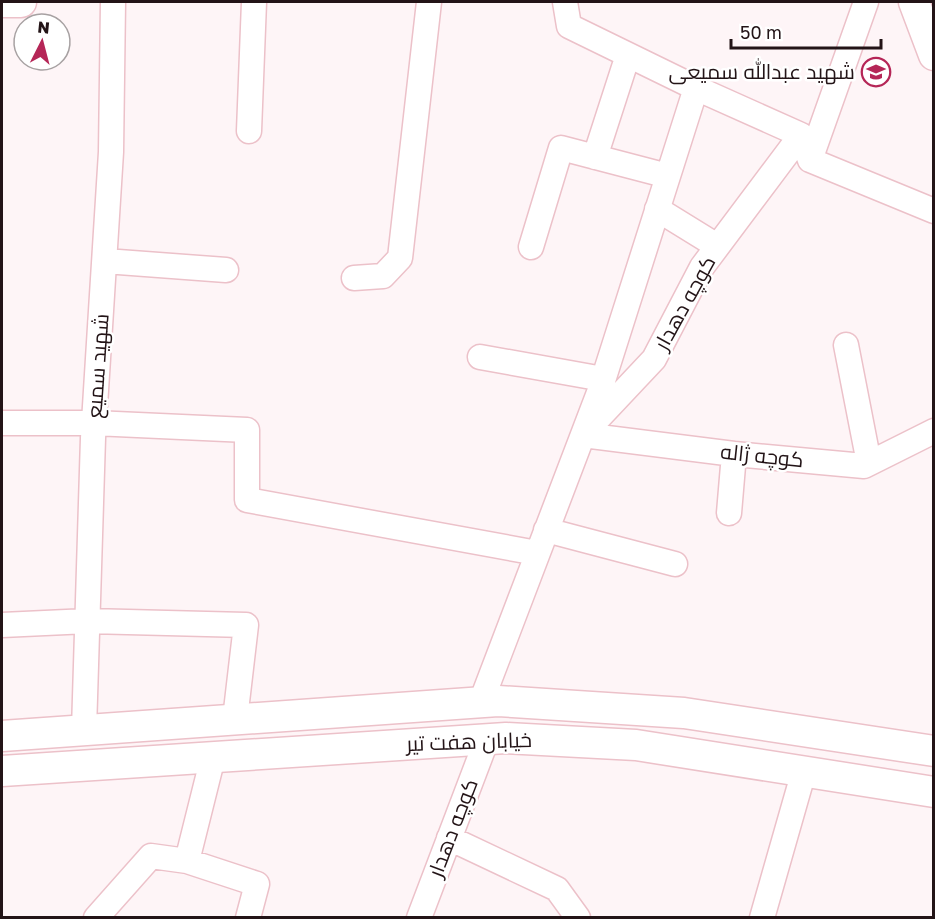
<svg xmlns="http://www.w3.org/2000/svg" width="935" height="919" viewBox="0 0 935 919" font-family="'Golos Text',Cairo,sans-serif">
<rect width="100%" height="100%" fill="#fef5f7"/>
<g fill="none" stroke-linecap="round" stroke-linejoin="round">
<!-- minor casing -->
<g stroke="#ecc1c9" stroke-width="27">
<path id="minor" d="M565 2 569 26 696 88 801 135 810 160 934 211
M249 131 254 2
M595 157 628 55
M810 160 866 2
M657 209 717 246
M531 247 561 148 668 176
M105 261 226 270
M354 278 383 276 400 258 429 2
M846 345 869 463
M480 357 603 379
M2 423H94L247 430V500L537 553
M590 427 654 359 702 267 801 135
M583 435 734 454 864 466 934 431
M729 513 734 454
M546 530 675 564
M2 625 88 621 246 625 235 719
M481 702 600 390 696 88
M84 730 93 438 111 152 113 2
M449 838 557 889 578 918
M187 861 213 757
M96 918 151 856 187 861 257 884 248 918
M419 918 487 739
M762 918 804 771"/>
</g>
<!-- tertiary casing -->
<g stroke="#ecc1c9" stroke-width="33">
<path id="tertiary" d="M2 2H21
M914 2 934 55
M2 736 498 701 684 713 934 751
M2 771 506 738 636 745 934 792"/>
</g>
<!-- minor -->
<use href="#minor" stroke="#fff" stroke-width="24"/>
<!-- tertiary -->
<use href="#tertiary" stroke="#fff" stroke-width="30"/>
</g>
<!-- icons -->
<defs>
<g id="school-ring" transform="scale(1.5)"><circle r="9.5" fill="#fff" stroke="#b52657" stroke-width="1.5"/><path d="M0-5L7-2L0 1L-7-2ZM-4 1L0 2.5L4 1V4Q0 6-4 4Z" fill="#b52657"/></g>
</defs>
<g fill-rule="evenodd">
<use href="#school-ring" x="876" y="72"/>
</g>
<g text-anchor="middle" stroke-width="5" stroke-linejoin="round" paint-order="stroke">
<!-- poi labels -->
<g font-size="21" fill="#231417" stroke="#fff" text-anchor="end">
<text x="855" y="79">شهید عبدالله سمیعی</text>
</g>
<!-- street labels -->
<g font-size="21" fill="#231417" stroke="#fff">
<text transform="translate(685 303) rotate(-61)" y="7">کوچه دهدار</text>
<text transform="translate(98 366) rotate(-86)" y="7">شهید سمیع</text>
<text transform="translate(762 456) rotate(6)" y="7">کوچه ژاله</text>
<text transform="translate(469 742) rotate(-2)" y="7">خیابان هفت تیر</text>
<text transform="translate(453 828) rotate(-69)" y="7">کوچه دهدار</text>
</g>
</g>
<!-- border -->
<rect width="935" height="919" fill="none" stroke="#231417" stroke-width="6"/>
<!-- north arrow -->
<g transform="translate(42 42) rotate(6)"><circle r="28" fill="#ffffff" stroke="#a7a1a2" stroke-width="1.5"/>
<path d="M0-4.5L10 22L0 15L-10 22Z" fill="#b52657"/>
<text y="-9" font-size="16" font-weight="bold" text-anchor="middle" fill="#231417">N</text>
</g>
<!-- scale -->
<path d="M731 39v9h150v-9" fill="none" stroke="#231417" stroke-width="3"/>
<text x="740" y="39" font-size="18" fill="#231417" stroke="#ffffff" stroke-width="4.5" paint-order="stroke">50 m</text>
</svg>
